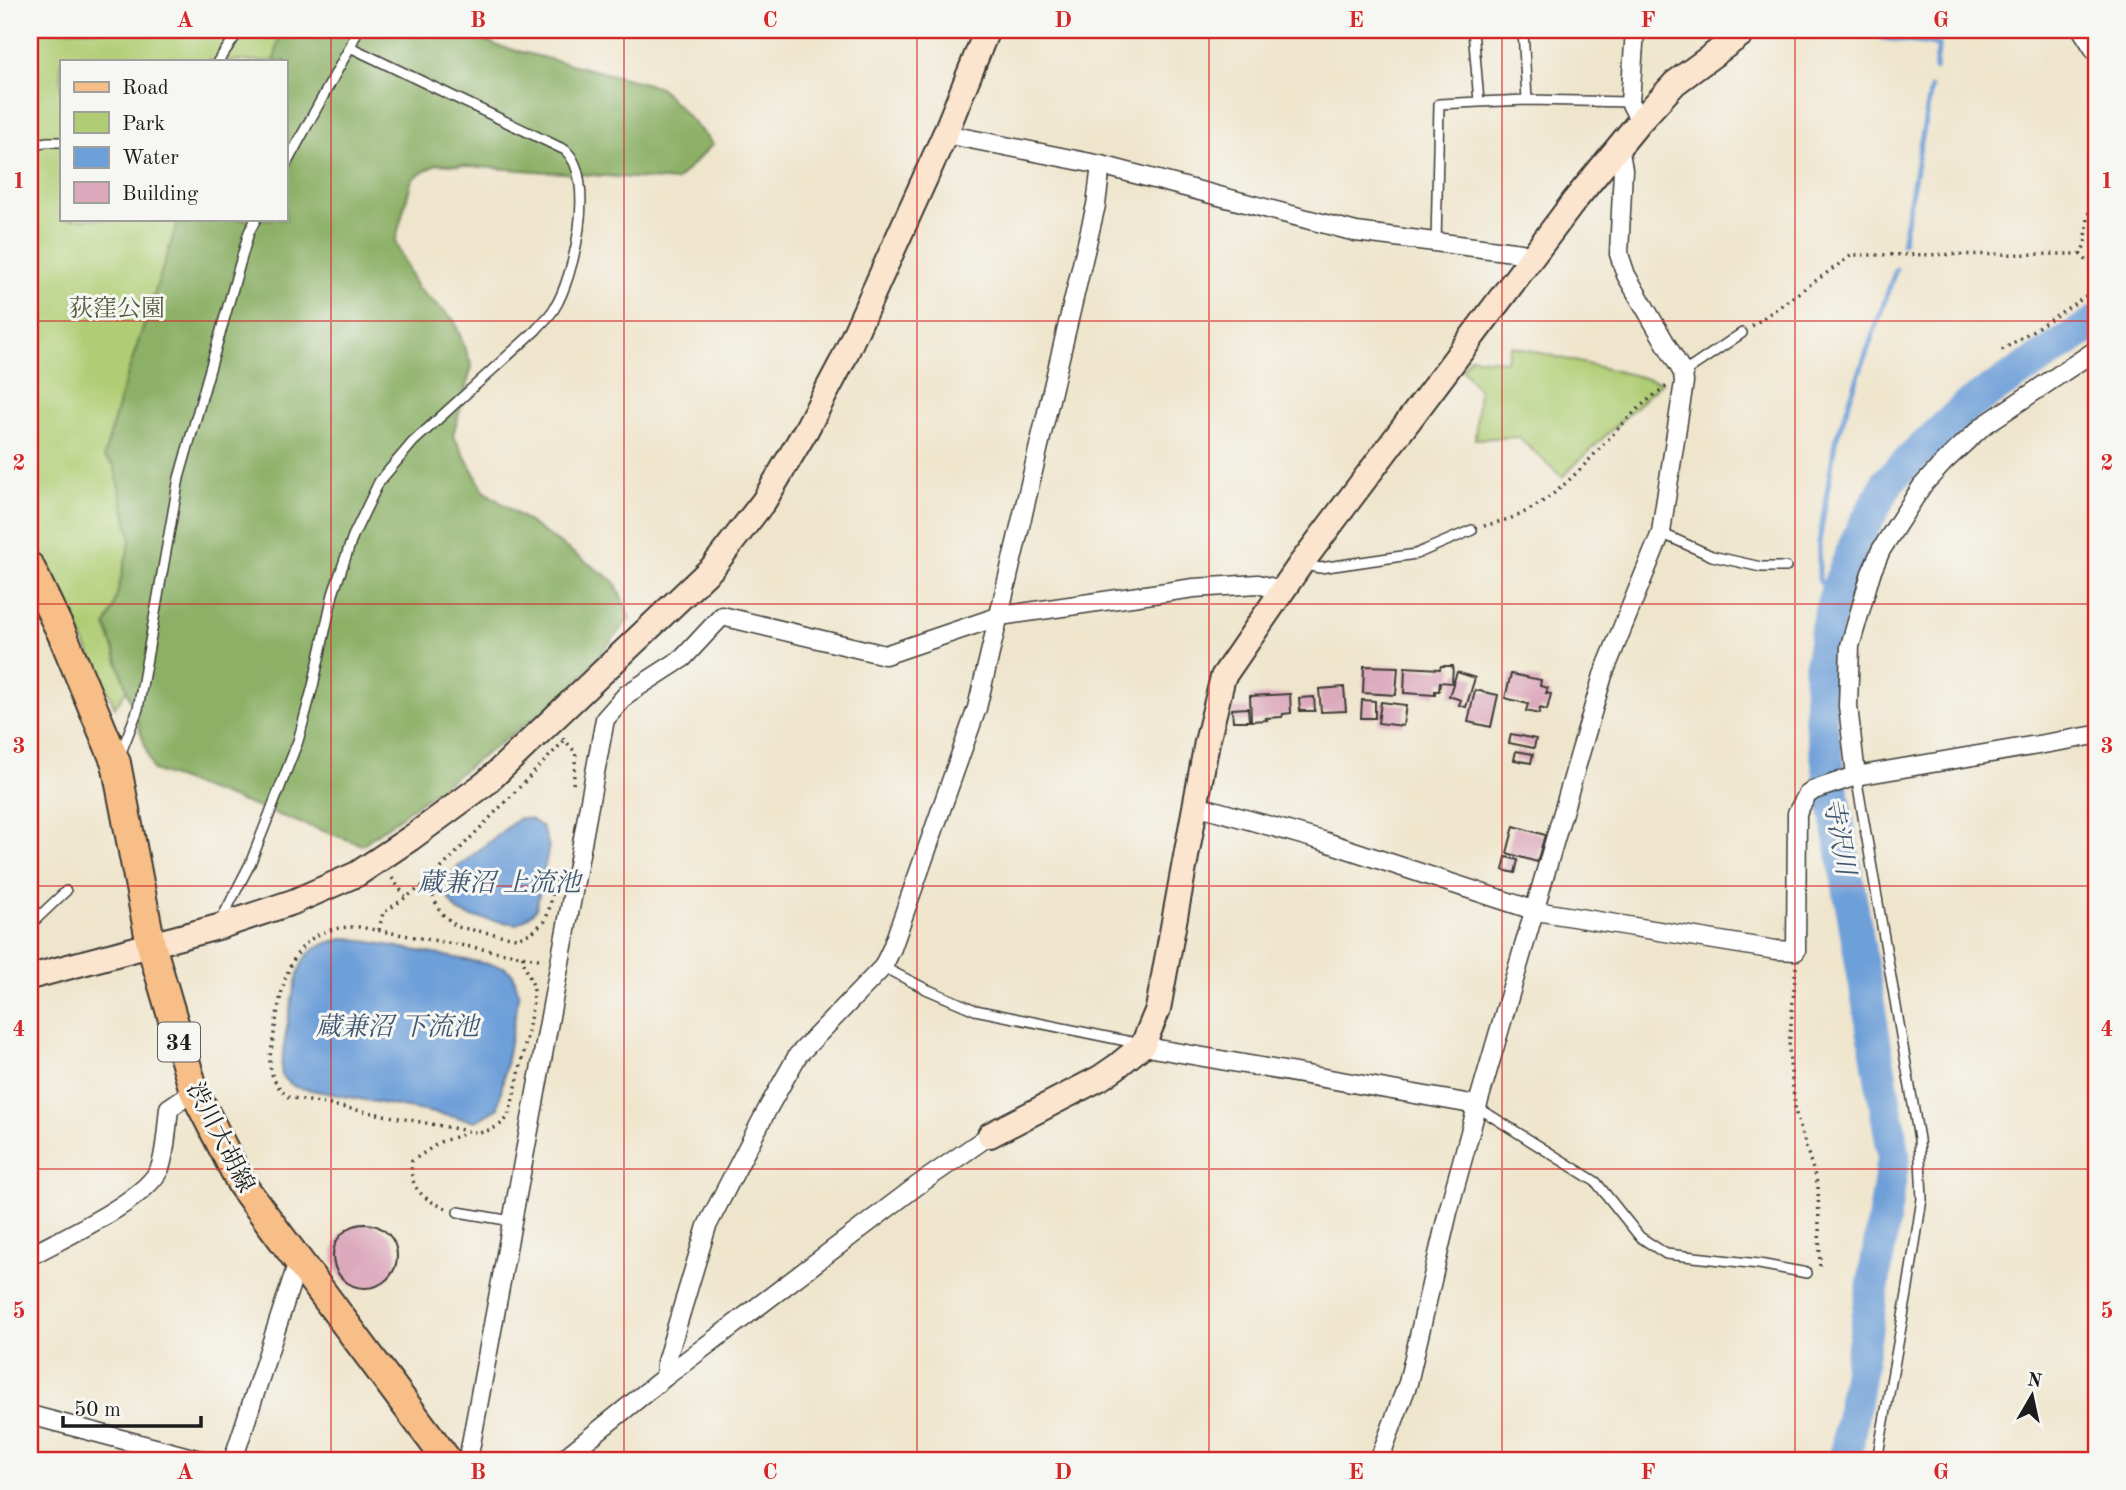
<svg xmlns="http://www.w3.org/2000/svg" width="2126" height="1490" viewBox="0 0 2126 1490" font-family="'Old Standard TT','Noto Serif JP',serif">
<rect width="100%" height="100%" fill="#f6f6f2"/>
<filter id="ink" filterUnits="userSpaceOnUse"><feTurbulence type="fractalNoise" baseFrequency=".0143" numOctaves="2"/><feDisplacementMap in="SourceGraphic" scale="14" xChannelSelector="R" yChannelSelector="G"/><feConvolveMatrix kernelMatrix="1 2 1 2 8 2 1 2 1" color-interpolation-filters="sRGB"/></filter>
<filter id="wash" filterUnits="userSpaceOnUse"><feTurbulence type="fractalNoise" baseFrequency=".00686" numOctaves="4" result="noise"/><feDisplacementMap in="SourceGraphic" scale="28" xChannelSelector="R" yChannelSelector="G"/><feGaussianBlur stdDeviation="1.57" result="paint"/><feColorMatrix in="noise" values="0 0 0 0 0 0 0 0 0 0 0 0 0 0 0 0 0 1.4 0 .05"/><feComposite in="paint" operator="in"/></filter>
<g filter="url(#wash)">
<rect width="100%" height="100%" fill="#efe5cc"/>
<!-- green -->
<path fill="#b0cd74" stroke="#667448" stroke-width="2" d="M30 30H337L285 61H61V219H238L135 677 115 707 30 528Z
M1511 346 1662 382 1562 477 1518 437 1475 439 1479 390 1462 369 1470 357 1506 361Z"/>
<!-- forest -->
<path fill="#8cb066" stroke="#546641" stroke-width="2" d="M281 30H459L498 46 660 87 713 144 676 181 437 164 412 179 395 242 417 288 454 320 472 366 453 435 484 491 615 582 630 618 568 693 362 845 153 770 106 625 113 610 131 538 114 465 104 457 121 394 179 219H285V61H274Z"/>
<!-- water -->
<path fill="#6d9fd8" stroke="#445e7a" stroke-width="2" d="M519 818 531 819 542 827 549 846 536 909 527 918 517 924 471 917 457 911 447 897 454 870Z
M349 938 504 967 513 974 519 994 498 1108 476 1121 295 1087 282 1077 281 1066C285 1043 293 975 305 958 315 944 333 941 349 938Z"/>
<g fill="none" stroke-linecap="round" stroke-linejoin="round">
<!-- stream -->
<path stroke="#6d9fd8" stroke-width="5" d="M1882 30 1881 38 1939 45 1935 69
M1902 244 1931 88
M1837 589 1821 583 1819 580V543L1835 442 1896 269"/>
<!-- river -->
<path stroke="#6d9fd8" stroke-width="33" d="M1845 1460 1894 1156 1821 723 1820 672 1827 626 1837 589 1859 535 1889 480 1966 407 2096 322"/>
</g>
<g id="blocks">
<!-- building -->
<path fill="#dca8bc" d="M1364 666 1398 667 1396 695 1363 693Z
M1441 666H1453L1452 683 1440 682 1439 691H1435V695L1404 693 1405 667 1440 669Z
M1457 672 1475 678 1466 707 1459 705 1461 700 1449 696Z
M1511 674 1541 680 1540 686 1548 688 1546 693 1551 694 1547 710 1540 708 1539 714 1526 711 1528 704 1505 698Z
M1344 687 1346 711 1321 712 1319 689Z
M1475 690 1498 695 1491 727 1468 722Z
M1290 694 1291 713 1283 714 1282 717 1266 718 1267 720 1251 721 1250 696Z
M1314 697 1315 711H1300L1299 698Z
M1362 700 1375 701V718H1361Z
M1381 702 1406 705 1403 726 1378 723Z
M1248 708 1249 721H1233L1232 709Z
M1511 734 1536 739 1534 748 1509 743Z
M1516 751 1533 754 1531 763 1514 760Z
M1514 826 1545 835 1537 862 1507 853Z
M1506 857 1518 860 1515 873 1503 870Z
M333 1256a32 32 0 1 1 64 0a32 32 0 1 1-64 0Z"/>
</g>
</g>
<g filter="url(#ink)">
<use href="#blocks" fill-opacity="0" stroke="#3c3a36" stroke-width="2"/>
<g fill="none" stroke-linecap="round" stroke-linejoin="round">
<!-- lane casing -->
<g stroke="#3c3a36" stroke-width="12">
<path id="lane" d="M1473 30 1479 102 1527 100
M1523 30 1527 100 1630 102
M218 61 240 30
M30 147 46 142H61
M285 166 350 47 358 30
M1436 244 1439 104 1479 102
M1683 373 1742 333
M1661 533 1712 556 1761 567H1786
M1305 565 1320 568 1416 554 1472 530
M120 755 138 709 179 478 249 232 256 219
M1856 776 1919 1139 1922 1199 1907 1294 1877 1460
M220 922 250 864 298 741 313 686 333 594 353 536 379 482 413 442 536 330C542 323 549 317 554 309 574 278 597 177 565 150L350 47
M30 925 66 891
M883 967 926 989 975 1010 1141 1044
M1477 1107 1596 1182 1640 1237 1666 1254 1759 1264 1807 1273
M458 1212 512 1221"/>
</g>
<!-- street casing -->
<g stroke="#3c3a36" stroke-width="21">
<path id="street" d="M1635 30 1630 102 1640 121
M2082 30 2096 52
M945 134 1101 165 1356 232 1521 253 1531 259
M1856 776 1848 706 1850 646 1871 573 1881 550 1922 486 1945 461 1983 426 2096 350
M1196 805 1323 841 1536 911 1776 950 1796 951 1797 813 1807 795 1814 790 1856 776 2096 735
M1143 1045 1158 1049 1466 1103 1477 1107
M30 1256C62 1238 146 1201 160 1168 166 1152 167 1125 169 1108L194 1091
M665 1377 666 1362 707 1226 768 1108 798 1055 883 967 892 948 977 708 1096 205 1101 165
M30 1415 200 1460
M233 1460 298 1262
M468 1460 605 719 627 694 683 658 722 616 885 655 1000 616 1194 588 1258 584 1281 590
M562 1460 665 1377 918 1185 990 1135
M1379 1460 1408 1383 1448 1212 1477 1107 1603 675 1661 533 1663 518 1684 382 1683 373 1626 275 1619 254 1623 169 1619 147"/>
</g>
<!-- secondary casing -->
<g stroke="#3c3a36" stroke-width="28">
<path id="secondary" d="M30 977 218 927 293 902 357 874 411 838 486 783 712 568 764 501 806 430 842 362 945 134 987 30
M990 1135 1100 1078 1116 1067 1143 1045 1158 1009 1207 742 1223 677 1300 565 1575 200 1640 121 1675 83 1747 30"/>
</g>
<!-- primary casing -->
<g stroke="#3c3a36" stroke-width="32">
<path id="primary" d="M30 567 63 636 116 763 151 945 194 1091 242 1185 447 1460"/>
</g>
<!-- path -->
<path stroke="#3c3a36" stroke-width="3.5" stroke-dasharray="2 5" stroke-linecap="butt" d="M2080 254 2096 270
M1752 326 1852 255 2080 254 2085 245 2096 150
M2002 350 2096 290
M1484 526C1497 522 1513 519 1525 512 1582 483 1614 420 1667 386
M563 738 576 753 573 785
M392 878 405 896
M427 883 440 912 457 927 516 938 531 933 545 921 549 910 557 871
M379 930 383 913 427 883 565 740
M523 956C523 969 533 978 534 992 534 1006 513 1108 507 1118 500 1127 490 1130 479 1133L288 1097C275 1085 269 1074 270 1056 282 997 280 924 359 927L544 960
M1796 967 1789 1047 1790 1063 1796 1114 1818 1186 1820 1267
M446 1208C423 1200 408 1187 412 1161L440 1142 461 1135 463 1130"/>
<!-- lane -->
<use href="#lane" stroke="#fff" stroke-width="9"/>
<!-- street -->
<use href="#street" stroke="#fff" stroke-width="18"/>
<!-- secondary -->
<use href="#secondary" stroke="#fce5cf" stroke-width="24"/>
<!-- primary -->
<use href="#primary" stroke="#f7be87" stroke-width="28"/>
</g>
</g>
<!-- grid -->
<path fill="none" stroke="#d62828" stroke-width="2" stroke-opacity="0.55" d="M331 30V1460M624 30V1460M917 30V1460M1209 30V1460M1502 30V1460M1795 30V1460M30 321H2096M30 604H2096M30 886H2096M30 1169H2096"/>
<g text-anchor="middle" stroke-width="6" stroke-linejoin="round" paint-order="stroke">
<!-- shield labels -->
<rect fill="#f6f6f2" stroke="#5d5d5c" stroke-width="2" x="158" y="1022.5" width="42" height="39" rx="5"/>
<g font-size="23" font-weight="bold" fill="#1c1c1c">
<text x="179" y="1050">34</text>
</g>
<!-- park labels -->
<g font-size="24" fill="#505a3b" stroke="#f6f6f2">
<text x="117" y="316">荻窪公園</text>
</g>
<!-- street labels -->
<g font-size="24" fill="#1c1c1c" stroke="#f6f6f2">
<text transform="translate(221 1137) rotate(63)" y="8">渋川大胡線</text>
</g>
<!-- water labels -->
<g font-size="26" font-style="italic" fill="#405771" stroke="#f6f6f2">
<text transform="translate(1840 836) rotate(80)" y="9">寺沢川</text>
<text x="499" y="891">蔵兼沼 上流池</text>
<text x="397" y="1035">蔵兼沼 下流池</text>
</g>
</g>
<!-- margin -->
<rect width="2126" height="1490" fill="none" stroke="#f6f6f2" stroke-width="77"/>
<!-- legend -->
<rect x="60" y="60" width="228" height="161" fill="#f6f6f2" stroke="#9f9f9c" stroke-width="2"/>
<rect x="74" y="82" width="35" height="10" fill="#f7be87" stroke="#9f9f9c" stroke-width="2"/>
<text x="122" y="94" font-size="21" fill="#1c1c1c">Road</text>
<rect x="74" y="112" width="35" height="21" fill="#b0cd74" stroke="#9f9f9c" stroke-width="2"/>
<text x="122" y="130" font-size="21" fill="#1c1c1c">Park</text>
<rect x="74" y="147" width="35" height="21" fill="#6d9fd8" stroke="#9f9f9c" stroke-width="2"/>
<text x="122" y="164" font-size="21" fill="#1c1c1c">Water</text>
<rect x="74" y="182" width="35" height="21" fill="#dca8bc" stroke="#9f9f9c" stroke-width="2"/>
<text x="122" y="200" font-size="21" fill="#1c1c1c">Building</text>
<!-- north arrow -->
<g transform="translate(2032 1396) rotate(9)" stroke="#f6f6f2" stroke-width="5" paint-order="stroke">
<path d="M0-5L12 26L0 18L-12 26Z" fill="#1c1c1c"/>
<text y="-10" font-size="19" font-weight="bold" text-anchor="middle" fill="#1c1c1c">N</text>
</g>
<!-- scale -->
<path d="M63 1416v10h138v-10" fill="none" stroke="#1c1c1c" stroke-width="3.5"/>
<text x="74" y="1416" font-size="21" fill="#1c1c1c" stroke="#f6f6f2" stroke-width="5" paint-order="stroke">50 m</text>
<rect x="38" y="38" width="2050" height="1414" fill="none" stroke="#d62828" stroke-width="2.5"/>
<g font-size="23" text-anchor="middle" font-weight="bold" fill="#d62828">
<text x="185" y="27">A</text>
<text x="478" y="27">B</text>
<text x="770" y="27">C</text>
<text x="1063" y="27">D</text>
<text x="1356" y="27">E</text>
<text x="1648" y="27">F</text>
<text x="1941" y="27">G</text>
<text x="19" y="188">1</text>
<text x="2107" y="188">1</text>
<text x="19" y="470">2</text>
<text x="2107" y="470">2</text>
<text x="19" y="753">3</text>
<text x="2107" y="753">3</text>
<text x="19" y="1036">4</text>
<text x="2107" y="1036">4</text>
<text x="19" y="1318">5</text>
<text x="2107" y="1318">5</text>
<text x="185" y="1479">A</text>
<text x="478" y="1479">B</text>
<text x="770" y="1479">C</text>
<text x="1063" y="1479">D</text>
<text x="1356" y="1479">E</text>
<text x="1648" y="1479">F</text>
<text x="1941" y="1479">G</text>
</g>
</svg>
